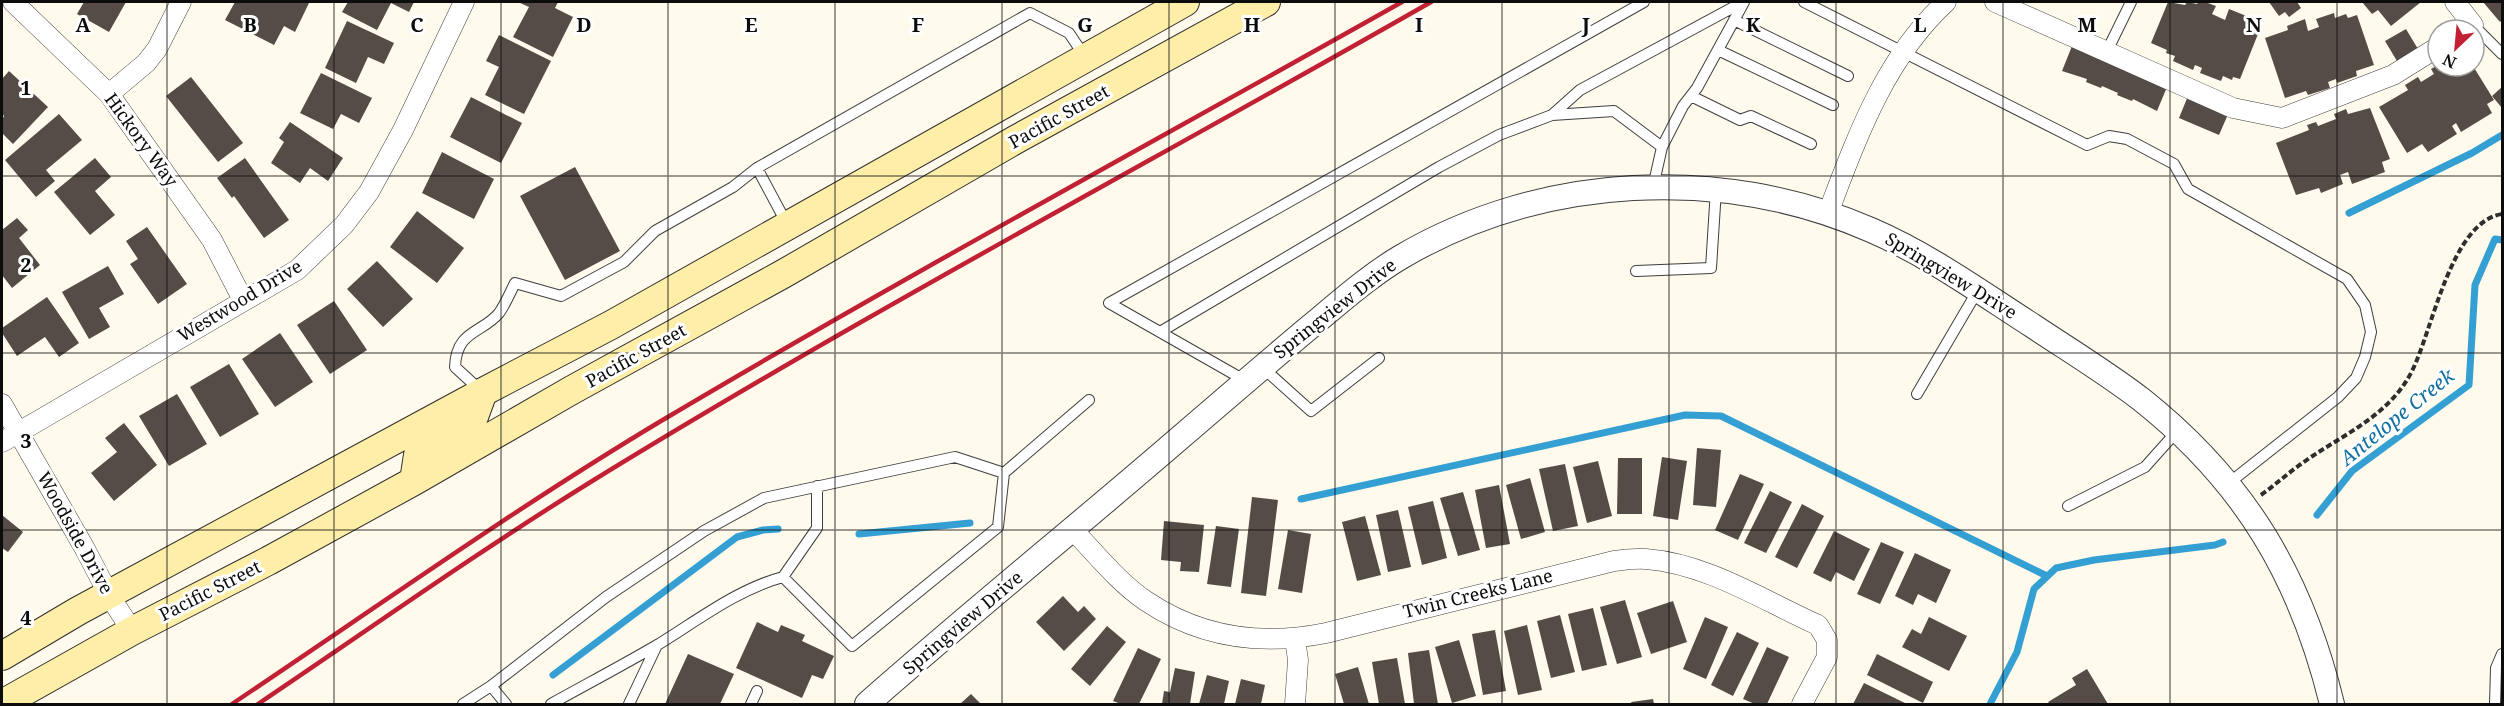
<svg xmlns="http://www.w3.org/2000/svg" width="2504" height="706" viewBox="0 0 2504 706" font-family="'Noto Serif',serif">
<rect width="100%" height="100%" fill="#fffaec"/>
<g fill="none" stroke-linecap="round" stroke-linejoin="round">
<!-- stream -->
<path stroke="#339fd2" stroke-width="7" d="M2349 213 2472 153 2502 135
M1301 499 1685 415 1721 416 2047 576
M2317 515 2352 471 2469 385 2475 285 2495 239 2502 240
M859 534 970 523
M553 675 737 537 763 530 778 529
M1990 704 2017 652 2034 589 2056 568 2094 560 2215 545 2223 542"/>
</g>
<!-- building -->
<path fill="#554c48" d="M84 2H126L109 32 77 14Z
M235 2H305L309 3 295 32 284 26 274 45 225 20Z
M348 2H414L409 12 391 3 377 30 342 12Z
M518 2H558L555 8 573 17 553 57 513 37 529 7Z
M2168 2 2185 5 2187 2 2197 4 2198 2H2205L2216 6 2212 14 2225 20 2229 9 2254 19 2250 30 2258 34 2240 79 2233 77 2232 80 2223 76 2221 81 2200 73 2202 68 2195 65 2193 70 2173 61 2175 56 2166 53 2167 50 2151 43Z
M2269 2H2297L2301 8 2289 17 2285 12 2279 16Z
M2362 2H2421L2391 26 2378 10 2372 14Z
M2483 2H2502V20L2500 22Z
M2334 13 2335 18 2346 14 2348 18 2357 15 2374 65 2356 71 2357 76 2337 83 2336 79 2328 82 2330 88 2308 95 2306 91 2285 98 2265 38 2288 30 2287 26 2305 19 2308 31 2319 27 2316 19Z
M347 21 394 43 384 64 368 57 356 83 325 68Z
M2406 29 2418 49 2397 61 2385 41Z
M499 35 551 61 524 114 485 95 499 67 486 61Z
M2072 46 2167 87 2157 111 2133 99 2132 101 2117 95 2118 93 2102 86 2101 88 2086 82 2087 79 2062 71Z
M2438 65 2473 66 2494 100 2487 104 2492 113 2461 132 2456 123 2452 126 2457 134 2428 152 2422 144 2407 153 2379 107 2408 90 2405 85 2418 77 2421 82 2434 74 2431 69Z
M9 71 48 107 13 144 2 133V120L4 116 2 114V79Z
M321 73 372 98 359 123 341 114 333 129 300 113Z
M191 77 243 143 218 162 166 96Z
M2502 87V108L2492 96Z
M2188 96 2229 112 2219 135 2179 118Z
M471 97 522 123 501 163 450 137Z
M2370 108 2390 159 2382 162 2385 172 2352 184 2348 172 2340 175 2343 184 2321 193 2319 188 2296 195 2276 143 2309 130 2307 125 2316 122 2318 126 2336 119 2334 114 2346 109 2348 114Z
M59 114 82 140 46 170 55 181 36 197 5 160Z
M290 122 343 158 328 181 310 168 300 183 271 163 284 142 279 138Z
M442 152 494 179 474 219 422 193Z
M95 158 111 177 95 191 115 215 90 235 54 192Z
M245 158 289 220 264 238 234 196 232 198 217 178Z
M575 167 620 251 565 280 520 196Z
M417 211 464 248 437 283 390 247Z
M17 218 28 230 19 238 40 265 12 288 2 275V230Z
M147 227 187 284 158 304 130 264 138 259 126 241Z
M377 261 413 299 383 327 347 289Z
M108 266 124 294 99 308 110 327 89 339 62 292Z
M47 297 79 343 59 357 45 337 17 356 2 333V328Z
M334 301 367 350 330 374 297 325Z
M280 333 313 382 275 407 242 359Z
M229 364 259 414 220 437 190 387Z
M177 394 207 444 169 466 139 416Z
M124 423 157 465 114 501 91 473 117 452 105 438Z
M1697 448 1721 450 1716 507 1693 505Z
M1662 457 1687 461 1678 520 1653 516Z
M1618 458H1642V514H1617Z
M1598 461 1612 516 1587 523 1573 467Z
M1565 464 1578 526 1553 531 1539 469Z
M1740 474 1764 484 1738 540 1715 530Z
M1530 478 1545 532 1521 539 1506 485Z
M1499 485 1510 544 1486 548 1475 490Z
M1770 491 1792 502 1766 553 1744 543Z
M1463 492 1480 550 1458 556 1440 498Z
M1252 497 1278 500 1266 596 1241 593Z
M1433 501 1447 558 1422 565 1408 507Z
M1802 504 1824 516 1797 568 1775 557Z
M1398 510 1411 567 1388 572 1376 515Z
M2 515 23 532 8 552 2 548Z
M1365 516 1381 575 1357 581 1342 522Z
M1164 521 1204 525 1199 572 1180 571 1181 562 1161 560Z
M1216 526 1239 529 1231 587 1207 584Z
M1288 530 1311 534 1302 593 1278 589Z
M1834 531 1870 549 1854 581 1836 572 1831 582 1813 573Z
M1881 542 1904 552 1880 604 1857 594Z
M1915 553 1951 570 1936 603 1918 594 1913 605 1895 596Z
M1063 596 1078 612 1084 606 1096 619 1064 651 1036 622Z
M1625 600 1642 657 1617 664 1600 607Z
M1673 601 1687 642 1651 654 1637 613Z
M1593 608 1607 665 1582 671 1568 614Z
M1560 615 1575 672 1551 678 1537 621Z
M1705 617 1728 627 1706 679 1683 669Z
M1929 617 1967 636 1949 671 1902 647 1912 629 1921 634Z
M757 622 778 632 781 625 805 635 802 641 834 656 823 679 812 675 802 698 736 668Z
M1527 625 1542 690 1518 695 1504 631Z
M1107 626 1126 642 1090 686 1071 669Z
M1495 630 1506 691 1483 695 1472 634Z
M1737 632 1759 643 1733 696 1711 685Z
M1459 640 1476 696 1452 703 1435 647Z
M1767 647 1789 657 1767 704H1755L1743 699Z
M1138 648 1161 659 1139 704H1121L1113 701Z
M1429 650 1438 704H1414L1408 653Z
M688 654 734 674 720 704H665Z
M1877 654 1933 682 1923 703 1867 675Z
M1397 658 1405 704H1379L1372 662Z
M1358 667 1369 704H1344L1335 674Z
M1175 668 1195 672 1190 704H1162L1164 691 1170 692Z
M2087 669 2108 704H2050L2048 702 2076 685 2072 678Z
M1207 675 1229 681 1224 704H1199Z
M1241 679 1265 685 1261 704H1235Z
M1864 683 1907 704H1853Z
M971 694 981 704H960Z
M1653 699 1654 704H1632L1631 702Z"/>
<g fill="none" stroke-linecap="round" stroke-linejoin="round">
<!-- service casing -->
<g stroke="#3f3f3f" stroke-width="12">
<path id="service" d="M1804 2 2087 145 2109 136 2127 139 2174 164 2188 189 2347 279 2365 305 2371 332 2365 357 2356 378 2338 397 2229 483
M1734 20 1848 76
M2473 25 2502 54
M1718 50 1833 105
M2107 51 2131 2
M1691 96 1740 120 1751 116 1811 144
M1552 115 1580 90 1743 2
M757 168 1030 13 1069 33 1085 57
M1653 187 1662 147 1683 106 1697 88 1744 2
M1636 271 1711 268 1716 189
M1109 303 1644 2
M1109 303 1246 381
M1160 332 1439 167 1499 135 1552 115 1614 111 1662 147
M1262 367 1311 411 1379 358
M480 390 455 367C456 330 483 333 499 313 505 305 510 293 515 283L561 296 624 262 655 231 733 187 757 168 787 224
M1917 394 1978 290
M1004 473 1089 400
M2068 506 2145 467 2178 430
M783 577 817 528V486
M491 686 506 704
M463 704 491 686 606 597 704 531 764 498 955 457 1004 473 998 527 852 646 783 577C738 589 698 620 659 644 623 665 587 684 551 704
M629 704 657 645
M751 704 757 691
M2495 704 2496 668 2502 654"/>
</g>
<!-- minor casing -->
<g stroke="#3f3f3f" stroke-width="21">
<path id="minor" d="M13 2 109 94 212 240 243 300
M1995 2 2233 108 2282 118 2393 75 2438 47
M2455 2 2473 25 2465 30
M109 94 146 63 157 49 181 2
M1828 213C1857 137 1885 58 1946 2
M2 404 85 549 109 595 132 631
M2 442 297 270 344 225 369 192 403 130 464 2
M1073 530C1096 554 1118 582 1146 601 1201 638 1262 646 1326 633L1614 561C1624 560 1636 558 1646 559 1708 564 1762 600 1818 625L1827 640V657L1802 704
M1295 639 1298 660 1295 704"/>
</g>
<!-- tertiary casing -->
<g stroke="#3f3f3f" stroke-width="26">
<path id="tertiary" d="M867 704C970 613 1078 526 1182 436 1225 399 1268 362 1311 326 1340 302 1369 276 1401 257 1542 174 1722 165 1871 230 1929 255 1980 292 2033 326 2069 350 2107 373 2142 400 2245 482 2301 577 2332 704"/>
</g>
<!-- secondary casing -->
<g stroke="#2e2e2e" stroke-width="30">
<path id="secondary" d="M414 481 418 455 472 422 483 392
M2 656 78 611 483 392 611 325 1185 2
M2 704 132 631 268 561 414 481 572 390 783 274 1015 140 1266 2"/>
</g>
<!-- path -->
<path stroke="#2e2e2e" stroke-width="4" stroke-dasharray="6 3" stroke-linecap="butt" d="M2261 495C2275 485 2287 474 2301 464 2341 435 2389 417 2412 371 2433 329 2451 222 2502 214"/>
<!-- service -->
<use href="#service" stroke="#fff" stroke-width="10"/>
<!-- minor -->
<use href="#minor" stroke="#fff" stroke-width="20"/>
<!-- tertiary -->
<use href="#tertiary" stroke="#fff" stroke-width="24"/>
<!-- secondary -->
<use href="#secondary" stroke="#ffeea7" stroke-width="28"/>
<!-- rail -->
<path stroke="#c12035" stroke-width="4.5" d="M232 704C374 609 514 509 661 421 905 276 1155 141 1402 2
M258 704C368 630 476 553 589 483 865 313 1151 162 1431 2"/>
</g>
<!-- grid -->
<path fill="none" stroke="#0c0c0c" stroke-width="1.5" stroke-opacity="0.55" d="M167 2V704M334 2V704M501 2V704M668 2V704M835 2V704M1002 2V704M1169 2V704M1335 2V704M1502 2V704M1669 2V704M1836 2V704M2003 2V704M2170 2V704M2337 2V704M2 176H2502M2 353H2502M2 530H2502"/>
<g text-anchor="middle" stroke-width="6" stroke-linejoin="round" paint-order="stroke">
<!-- street labels -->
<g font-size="18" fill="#0c0c0c" stroke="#fff">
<text transform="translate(1059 117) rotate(-29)" y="6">Pacific Street</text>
<text transform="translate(141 140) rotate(54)" y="6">Hickory Way</text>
<text transform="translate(1951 276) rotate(31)" y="6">Springview Drive</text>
<text transform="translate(240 301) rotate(-31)" y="6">Westwood Drive</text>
<text transform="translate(1335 309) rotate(-38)" y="6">Springview Drive</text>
<text transform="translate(636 356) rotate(-29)" y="6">Pacific Street</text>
<text transform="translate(75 533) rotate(61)" y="6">Woodside Drive</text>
<text transform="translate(210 591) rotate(-27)" y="6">Pacific Street</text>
<text transform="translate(1478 594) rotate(-14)" y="6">Twin Creeks Lane</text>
<text transform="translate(963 623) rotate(-40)" y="6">Springview Drive</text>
</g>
<!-- water labels -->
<g font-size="20" font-style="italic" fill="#126fa2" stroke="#fff">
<text transform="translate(2397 417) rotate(-39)" y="7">Antelope Creek</text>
</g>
</g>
<g font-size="20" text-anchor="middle" font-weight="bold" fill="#0c0c0c" stroke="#fff" stroke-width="6" stroke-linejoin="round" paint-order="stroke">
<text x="83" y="32">A</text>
<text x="250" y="32">B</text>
<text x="417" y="32">C</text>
<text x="584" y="32">D</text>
<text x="751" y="32">E</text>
<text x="918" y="32">F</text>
<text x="1085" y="32">G</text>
<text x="1252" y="32">H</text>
<text x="1419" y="32">I</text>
<text x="1586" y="32">J</text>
<text x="1753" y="32">K</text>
<text x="1920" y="32">L</text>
<text x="2087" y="32">M</text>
<text x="2254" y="32">N</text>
<text x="26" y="95">1</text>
<text x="26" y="272">2</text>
<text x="26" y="448">3</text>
<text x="26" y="625">4</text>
</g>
<!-- border -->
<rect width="2504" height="706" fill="none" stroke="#0c0c0c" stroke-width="6"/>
<!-- north arrow -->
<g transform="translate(2456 48) rotate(206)"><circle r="28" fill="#ffffff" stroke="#9e9e9e" stroke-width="1.5"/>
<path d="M0-4.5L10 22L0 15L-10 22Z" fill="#c12035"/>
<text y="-9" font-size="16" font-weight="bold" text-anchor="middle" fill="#0c0c0c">N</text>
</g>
</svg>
